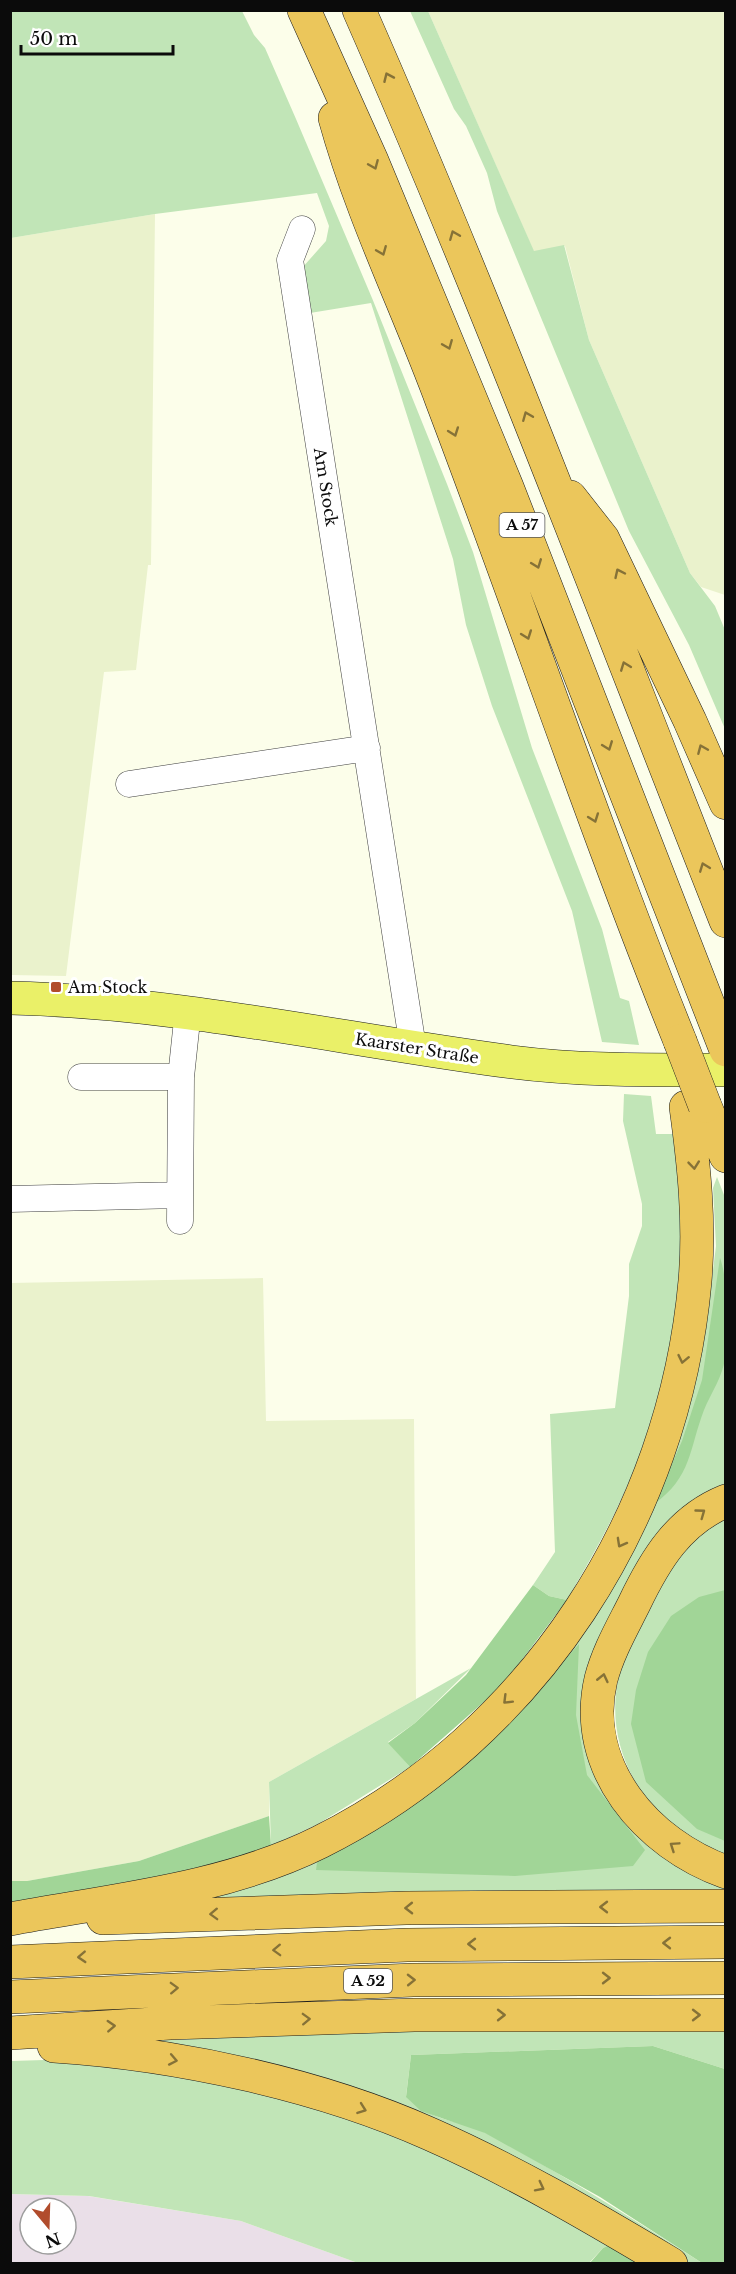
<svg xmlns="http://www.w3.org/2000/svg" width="736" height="2274" viewBox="0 0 736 2274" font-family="'Libre Baskerville',serif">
<rect width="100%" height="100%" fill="#fcfeea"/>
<!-- industrial -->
<path fill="#eadfe8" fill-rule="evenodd" d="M11 2194 88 2196 241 2221 358 2263 11 2264ZM30 2208H66V2244H30Z"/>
<!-- farmland -->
<path fill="#eaf2cc" d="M428 11H725V595L701 587 690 573 589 340 565 246 534 252Z
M155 214 151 565H148L136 670 104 672 66 976 11 975V238Z
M263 1278 266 1421 414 1419 416 1699 269 1782V1816L139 1861 27 1881H10V1283Z"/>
<!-- green -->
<path fill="#c1e5b7" d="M11 11H242L254 35 265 48 296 119 372 298 447 484 473 552 532 748 602 929 620 998 629 1001 639 1045 602 1042 572 911 492 706 466 625 453 559 371 303 310 313 294 277 326 241 329 226 317 193 155 214 11 238Z
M410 11H428L534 251 564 245 589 340 690 573 715 606 725 630V729L689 645 629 531 497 211 487 173 466 126 454 109Z
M624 1094 651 1096 656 1134H674C677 1166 684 1199 683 1230 683 1304 663 1392 637 1462 619 1510 593 1555 567 1600L549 1596 533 1585 555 1552 550 1414 615 1408 629 1296V1264L642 1226V1204L623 1121Z
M717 1177 726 1200 725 1487 627 1587 599 1766 725 1884V1889L437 1891 212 1898 210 1891 259 1878 525 1695 690 1397 704 1336 711 1286 716 1246 713 1188Z
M725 1517V1856C712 1850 696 1845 684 1836 631 1797 602 1733 621 1668 627 1648 639 1628 647 1609 662 1575 689 1531 725 1517Z
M471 1668 415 1723 388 1742 410 1767 318 1824 271 1846 269 1782Z
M602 2028 725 2029V2069L653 2046 411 2055 406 2096C433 2124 458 2118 488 2134 562 2174 632 2218 702 2263H683L546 2180 128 2042 299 2034Z
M44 2060C107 2066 171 2070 232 2085 332 2109 431 2145 521 2193 551 2209 581 2227 611 2244L603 2248 589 2263H358L241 2221 89 2196 11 2194V2061Z"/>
<!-- forest -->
<path fill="#a1d597" d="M720 1258C728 1278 729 1336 725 1358 723 1376 711 1393 704 1410 689 1449 692 1477 654 1504L682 1441 702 1380Z
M533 1585 549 1596 567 1600 503 1685 410 1767 388 1743 415 1723 466 1675Z
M725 1590H726L725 1841 697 1829 646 1782 631 1724 636 1690 648 1652 671 1616 699 1597Z
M579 1644 576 1715 587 1775 645 1850 633 1866 515 1876 316 1870 318 1856 452 1771 502 1729Z
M269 1816 271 1846 209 1869 11 1906 10 1881H27L139 1861Z
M653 2046 725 2069V2263H702L600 2197 485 2133 421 2111 406 2097 411 2055Z
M611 2244 643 2264H589L603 2248Z"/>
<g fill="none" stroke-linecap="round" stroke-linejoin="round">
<!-- minor casing -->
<g stroke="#3e3e3e" stroke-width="27">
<path id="minor" d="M302 229 290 260 413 1047
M129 784 367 748
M81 1077H181
M10 1199 180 1195
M180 1221 181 1077 188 1011"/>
</g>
<!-- major casing -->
<g stroke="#1c1c1c" stroke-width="34">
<path id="major" d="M10 998C180 1002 344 1040 512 1062 582 1071 654 1070 726 1070"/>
</g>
<!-- highway casing -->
<g stroke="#1c1c1c" stroke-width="34">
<path id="highway" d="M304 10 372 161 507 487 726 1050
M359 10C491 310 606 617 726 921
M335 118C362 216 407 306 442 401 523 614 595 830 680 1041
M570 497 603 539 690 721 726 803
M705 1106 726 1156
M726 1501C679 1520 655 1560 634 1604 622 1628 608 1652 601 1679 580 1767 647 1844 726 1872
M103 1918 406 1908 726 1906
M10 1919C113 1900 226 1889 320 1842 534 1735 674 1518 695 1281 700 1222 694 1165 686 1107
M10 1962 407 1945 726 1942
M10 1997 413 1980 726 1978
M10 2033 170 2023 414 2015H726
M54 2046C177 2054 318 2084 430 2134 514 2171 592 2217 671 2264"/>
</g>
<!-- minor -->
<use href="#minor" stroke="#fff" stroke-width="26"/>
<!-- major -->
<use href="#major" stroke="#eaf068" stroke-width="33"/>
<!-- highway -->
<use href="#highway" stroke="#ebc65b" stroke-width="33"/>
<!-- highway-bridge casing -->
<g stroke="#1c1c1c" stroke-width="34" stroke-linecap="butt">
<path id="highway-bridge" d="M680 1041 705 1106"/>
</g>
<!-- highway-bridge -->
<use href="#highway-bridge" stroke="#ebc65b" stroke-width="33"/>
</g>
<!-- one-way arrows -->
<defs><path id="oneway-chevron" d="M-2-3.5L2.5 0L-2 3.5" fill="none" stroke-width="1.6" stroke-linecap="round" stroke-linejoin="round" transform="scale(1.5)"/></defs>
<g stroke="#867237">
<use href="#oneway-chevron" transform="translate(388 77) rotate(-114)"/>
<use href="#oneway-chevron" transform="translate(374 165) rotate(67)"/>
<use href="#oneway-chevron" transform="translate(454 235) rotate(-112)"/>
<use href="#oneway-chevron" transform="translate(382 251) rotate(68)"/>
<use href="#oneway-chevron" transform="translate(448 345) rotate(68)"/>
<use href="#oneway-chevron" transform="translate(527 416) rotate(-112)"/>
<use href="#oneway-chevron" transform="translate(454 432) rotate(70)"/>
<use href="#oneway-chevron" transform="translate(537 564) rotate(69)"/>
<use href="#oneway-chevron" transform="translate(619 573) rotate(-115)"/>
<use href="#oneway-chevron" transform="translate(527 635) rotate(70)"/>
<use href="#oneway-chevron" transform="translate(625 666) rotate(-111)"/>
<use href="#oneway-chevron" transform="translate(608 746) rotate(69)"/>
<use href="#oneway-chevron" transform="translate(702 749) rotate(-113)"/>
<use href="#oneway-chevron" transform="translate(594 818) rotate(70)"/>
<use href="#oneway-chevron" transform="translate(704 867) rotate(-111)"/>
<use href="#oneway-chevron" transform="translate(694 1165) rotate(84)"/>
<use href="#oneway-chevron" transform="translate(683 1359) rotate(102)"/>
<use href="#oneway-chevron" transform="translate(701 1513) rotate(-36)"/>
<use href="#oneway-chevron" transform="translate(621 1543) rotate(119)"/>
<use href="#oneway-chevron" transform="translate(603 1678) rotate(-77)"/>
<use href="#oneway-chevron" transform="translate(507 1700) rotate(135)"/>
<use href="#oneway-chevron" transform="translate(674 1846) rotate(-146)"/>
<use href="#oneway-chevron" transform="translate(604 1907) rotate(180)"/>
<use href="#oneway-chevron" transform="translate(409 1908) rotate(179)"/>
<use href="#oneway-chevron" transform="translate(214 1914) rotate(178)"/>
<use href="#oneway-chevron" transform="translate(667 1943) rotate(180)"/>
<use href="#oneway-chevron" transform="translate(472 1944) rotate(180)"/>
<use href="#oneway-chevron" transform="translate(277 1950) rotate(178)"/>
<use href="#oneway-chevron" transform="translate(82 1957) rotate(177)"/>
<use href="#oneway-chevron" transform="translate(606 1978)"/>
<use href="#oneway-chevron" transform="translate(411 1980) rotate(-1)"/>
<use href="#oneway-chevron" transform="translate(174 1988) rotate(-2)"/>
<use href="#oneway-chevron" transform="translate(501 2015)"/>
<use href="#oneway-chevron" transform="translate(696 2015)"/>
<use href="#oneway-chevron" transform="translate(306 2019) rotate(-2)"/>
<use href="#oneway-chevron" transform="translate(111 2026) rotate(-3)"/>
<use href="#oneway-chevron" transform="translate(173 2060) rotate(11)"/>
<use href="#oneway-chevron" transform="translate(362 2109) rotate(20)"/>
<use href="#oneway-chevron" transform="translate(540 2187) rotate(27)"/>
</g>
<!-- markers -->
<rect fill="#b14c2c" stroke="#fff" stroke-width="2" x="50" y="981" width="12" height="12" rx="3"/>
<g text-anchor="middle" stroke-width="6" stroke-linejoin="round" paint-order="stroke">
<!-- shield labels -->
<g fill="#fff" stroke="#545454" stroke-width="1.5">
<rect x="499.5" y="513" width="45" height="24" rx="4.5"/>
<rect x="344" y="1969" width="48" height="24" rx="4.5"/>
</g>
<g font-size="15" font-weight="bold" fill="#0b0b0b">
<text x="522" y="530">A 57</text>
<text x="368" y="1986">A 52</text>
</g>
<!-- street labels -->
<g font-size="16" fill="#0b0b0b" stroke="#fff">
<text transform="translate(326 487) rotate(81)" y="6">Am Stock</text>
<text transform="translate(417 1048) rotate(9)" y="6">Kaarster Straße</text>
</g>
<!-- poi labels -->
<g font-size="16" fill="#0b0b0b" stroke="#fff" text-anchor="start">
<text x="68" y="993">Am Stock</text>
</g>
</g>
<!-- border -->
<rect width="736" height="2274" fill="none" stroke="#0b0b0b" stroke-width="24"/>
<!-- north arrow -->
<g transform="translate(48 2226) rotate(161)"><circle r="28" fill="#ffffff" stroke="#9d9d9d" stroke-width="1.5"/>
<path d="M0-4.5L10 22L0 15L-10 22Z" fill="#b14c2c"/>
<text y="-9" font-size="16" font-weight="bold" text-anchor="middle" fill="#0b0b0b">N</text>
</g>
<!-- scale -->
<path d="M21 45v9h152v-9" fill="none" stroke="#0b0b0b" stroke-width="3"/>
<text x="30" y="45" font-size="18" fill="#0b0b0b" stroke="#ffffff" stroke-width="4.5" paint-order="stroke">50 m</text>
</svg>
